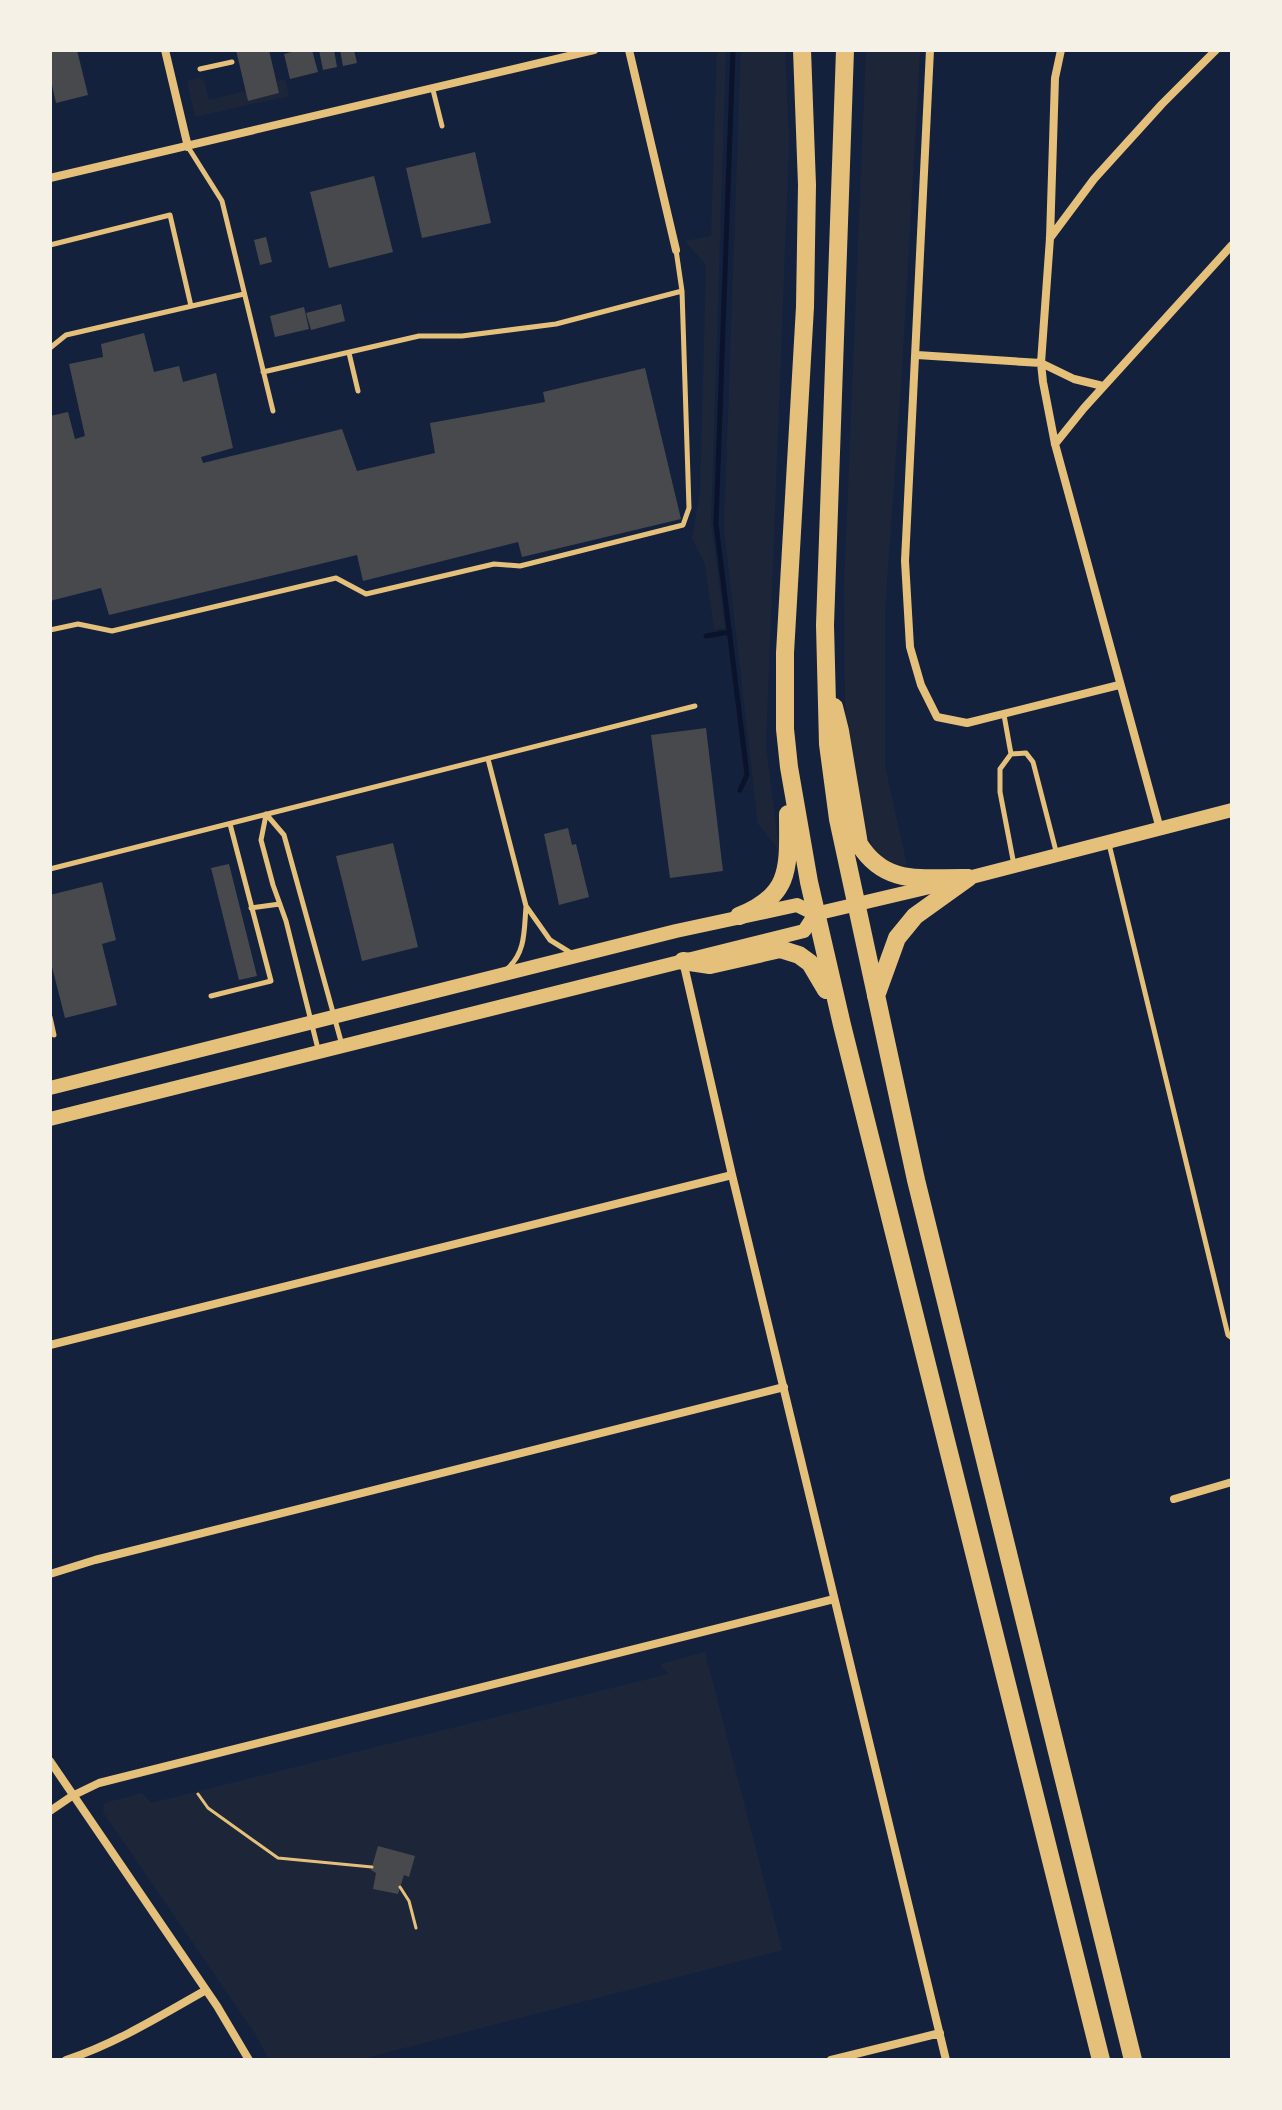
<svg xmlns="http://www.w3.org/2000/svg" width="1282" height="2110" viewBox="0 0 1282 2110" font-family="Signika,sans-serif">
<rect width="100%" height="100%" fill="#14213d"/>
<!-- green -->
<path fill="#1d2539" d="M717 50H726L711 523 725 628 714 629 705 564 692 539 700 491 706 265 685 241 711 236Z
M741 50H785L789 144 766 746 779 850 758 824 724 529Z
M866 50H920L902 370 885 611V766L907 865 904 866 890 862 875 853 865 829 847 745 845 708 844 587Z
M199 78 204 80 209 100 246 91 249 101 279 93 276 81 285 79 289 96 195 117 187 81Z
M705 1652 782 1950 358 2060H269L256 2035 103 1812 104 1804 108 1802 142 1793 151 1803 668 1674 660 1664Z"/>
<g fill="none" stroke-linecap="round" stroke-linejoin="round">
<!-- stream -->
<path stroke="#0b132b" stroke-width="5" d="M733 50 716 524 747 775 740 790
M706 636 730 632"/>
</g>
<!-- building -->
<path fill="#48494c" d="M50 50H77L88 95 56 103 50 76Z
M236 50H269L279 93 248 101Z
M299 50H312L318 72 290 79 284 54Z
M319 50H334L337 67 323 70Z
M340 50H354L357 63 343 66Z
M475 152 491 223 422 238 406 168Z
M374 176 393 252 329 268 310 192Z
M266 237 272 262 260 265 254 240Z
M341 304 345 321 311 330 306 313Z
M304 307 309 329 275 337 270 316Z
M144 333 154 372 179 366 183 382 216 373 233 448 201 457 203 463 342 429 357 471 435 453 430 423 545 402 543 392 645 368 681 519 522 557 518 542 363 581 357 555 109 615 101 588 50 601V416L68 412 75 439 85 436 69 364 103 357 101 344Z
M706 728 723 871 670 878 651 735Z
M568 828 572 845 576 844 589 897 559 905 544 834Z
M393 843 418 947 362 961 336 856Z
M229 864 257 976 239 980 211 868Z
M102 882 116 940 102 944 117 1005 65 1018 50 959V895Z
M378 1846 415 1856 409 1877 404 1875 398 1894 373 1889 376 1873 371 1870Z"/>
<g fill="none" stroke-linecap="round" stroke-linejoin="round">
<!-- path -->
<path stroke="#e5c07b" stroke-width="3" d="M198 1794 208 1808 278 1858 372 1867
M400 1887 409 1901 416 1928"/>
<!-- service -->
<path stroke="#e5c07b" stroke-width="5" d="M200 69 232 62
M433 90 442 126
M188 147 222 201 273 411
M50 245 170 215 191 306
M50 348 66 335 244 294
M349 353 358 391
M263 372 419 336H462L556 324 682 291
M50 630 78 624 112 631 336 578 366 594 494 564 520 566 683 525 689 508 682 291 676 250
M1004 715 1011 754
M488 759 526 906 550 940 571 953
M266 814 284 835 342 1045
M266 815 261 840 273 885 286 921 318 1049
M1109 844 1228 1335 1232 1338
M1014 865 1000 792V769L1011 754 1026 753 1033 762 1057 855
M50 869 695 706
M251 908 280 904
M508 968C526 952 524 929 526 907
M211 996 271 981 230 824
M50 1017 54 1035"/>
<!-- minor -->
<path stroke="#e5c07b" stroke-width="8" d="M165 50 188 147
M629 50 676 250
M930 50 905 561 910 647 921 685 937 717 967 723 1119 685
M1061 50 1055 78 1050 238 1041 363 1043 382 1055 444 1160 829
M50 178 594 50
M1050 238 1094 179 1162 104 1216 50
M917 355 1041 363 1074 379 1103 386
M1055 444 1084 408 1232 245
M683 961 732 1175 946 2060
M50 1345 732 1175
M1174 1499 1232 1482
M50 1574 95 1560 784 1387
M50 1761 217 2006 249 2060
M50 1811 72 1796 99 1783 834 1599
M66 2060C115 2044 162 2015 206 1990
M831 2060 940 2033"/>
<!-- secondary -->
<path stroke="#e5c07b" stroke-width="14" d="M50 1088 676 931 797 905 815 914 968 878 1232 810
M50 1119 804 931 815 914"/>
<!-- trunk -->
<path stroke="#e5c07b" stroke-width="18" d="M802 50 807 185 805 307 785 653V729L789 767 809 882 842 1025 1101 2060
M845 50 825 625 828 744 838 819 916 1180 1133 2060
M834 707 840 731 859 844C886 887 923 877 968 878
M739 916C793 895 788 865 788 814
M683 961 710 965 780 949 799 955 810 963 826 990
M876 996 897 938 915 916 968 878"/>
</g>
<!-- border -->
<rect width="1282" height="2110" fill="none" stroke="#f6f1e7" stroke-width="104"/>
</svg>
